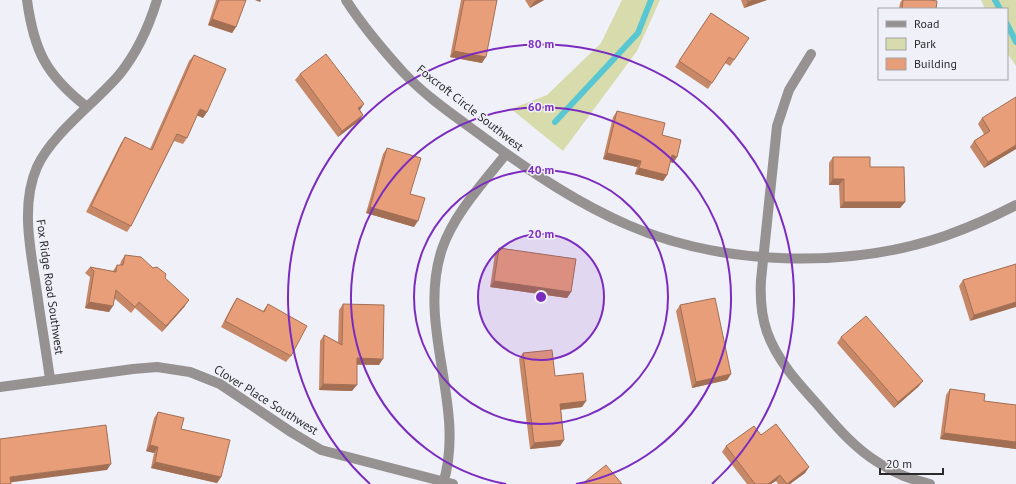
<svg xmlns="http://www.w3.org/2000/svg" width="1016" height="484" viewBox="0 0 1016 484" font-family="'PT Sans',sans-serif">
<rect width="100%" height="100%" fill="#f0f0f9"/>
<!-- green -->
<path fill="#d8dcad" d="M622 0H660L637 51 563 151 511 109 547 95 601 43Z
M981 0H1016V66L1007 53V9H985Z"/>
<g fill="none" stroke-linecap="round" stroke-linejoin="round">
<!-- stream -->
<path stroke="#58c7d2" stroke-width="6" d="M995 0 1000 9
M1007 24 1016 42
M555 122 638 33 651 0"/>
<!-- minor -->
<path stroke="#979292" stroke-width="10" d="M27 0C34 51 46 75 87 107
M346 0C362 25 383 50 403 72 428 99 461 120 490 142 534 174 579 204 628 225 722 266 849 269 945 236 970 227 993 217 1016 205
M811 54 789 90 777 126 761 280C760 298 761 315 767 332 777 360 797 382 817 404 836 426 854 448 879 463 895 474 911 479 930 484
M50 379C46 350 41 322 37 293 31 252 20 206 37 167 52 134 95 103 119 75 137 53 149 26 157 0
M0 387 133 369 157 367 190 372 220 384 291 432 321 450 453 484
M443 484C467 406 416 328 442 249 454 214 483 183 506 154"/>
</g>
<!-- wall -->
<path fill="#c78868" d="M216 0H246L236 27 232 33 208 25Z
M461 0H497L482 63 450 57Z
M525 0H544L530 8Z
M741 0H767L744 8Z
M902 0H930L936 9H899L900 3Z
M711 13 749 38 730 66 725 63 708 89 675 67Z
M194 55 207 112 203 118 197 115 187 138 183 144 174 141 131 226 127 232 86 212 121 143 125 137 150 149 189 61Z
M300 74 360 110 363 115 359 121 338 137 295 80Z
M617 111 662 135 677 157 673 163 670 162 667 175 663 181 635 174 637 167 603 159 613 117Z
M982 118 1016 149 984 168 970 147 974 141 984 134 978 124Z
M387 148 414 227 366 213 383 154Z
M833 157 870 167 905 202 900 208H840L839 185H829V163Z
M499 248 571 292 567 298 490 287 495 254Z
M125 255 165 278 185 306 162 332 135 308 131 313 114 298 109 312 85 308 90 277 85 273 90 267 113 271 117 265H120L121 261Z
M1016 264 970 321 959 286 963 280Z
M237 298 263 311 268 304 291 356 286 362 221 327 233 304Z
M343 304 379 365H357L352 391 319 390 320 341 324 335 338 342 339 310Z
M680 305 731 374 727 380 692 388 676 311Z
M841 337 923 381 918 387 894 408 837 343Z
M523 353 555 376 586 401 582 407 561 410 564 440 560 446 530 449 519 359Z
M950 389 984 401 1016 405V449L940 439 946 395Z
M158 412 181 429 221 477 217 483 151 468 154 453 146 451 154 418Z
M761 435 809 467 805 473 790 484H778L776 481 771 484H747L722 452 726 446Z"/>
<!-- shaded-wall -->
<path fill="#a26f55" d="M255 0H261L260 2Z
M537 0H544L530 8 534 2Z
M754 0H767L744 8 748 2Z
M212 19 236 27 232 33 208 25Z
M454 51 486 57 482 63 450 57Z
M364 104 360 110 354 114 358 108Z
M200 109 207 112 203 118 196 115Z
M363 115 359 121 338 137 342 131Z
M1016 145V149L984 168 988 162Z
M607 153 641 161 637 167 603 159Z
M672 155 677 157 673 163 668 161Z
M639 168 667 175 663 181 635 174Z
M833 179H844L839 185H829Z
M844 202H905L900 208H840Z
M370 207 418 221 414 227 366 213Z
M494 281 571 292 567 298 490 287Z
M189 300 185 306 162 332 166 326Z
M89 302 113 306 109 312 85 308Z
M1016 302V307L970 321 974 315Z
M357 358 383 359 379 365 353 364Z
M731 374 727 380 692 388 696 382Z
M923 381 918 387 894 408 898 402Z
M323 384 357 385 352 391 319 390Z
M586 401 582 407 556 410 560 404Z
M944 433 1016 442V449L940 439Z
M564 440 560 446 530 449 534 443Z
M150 445 158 447 154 453 146 451Z
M155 462 221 477 217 483 151 468Z
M111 464 107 470 6 483 10 477Z
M809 467 805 473 790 484H786Z
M780 475 776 481 771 484H768Z"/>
<!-- building -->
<path fill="#e79e79" stroke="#a26f55" d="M219 0H246L236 27 212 19Z
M464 0H497L486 57 454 51Z
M747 0H754L748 2Z
M903 0H930L937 1 936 9H902Z
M711 13 749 38 734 60 729 57 712 83 679 61Z
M326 54 364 104 358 108 363 115 342 131 300 74Z
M194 55 226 69 207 112 200 109 187 138 177 134 131 226 91 206 125 137 152 150Z
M1016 97V145L988 162 974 141 990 131 982 118Z
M617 111 665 123 662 135 681 140 677 157 672 155 667 175 639 168 641 161 607 153Z
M387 148 421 158 410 194 425 198 418 221 370 207Z
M833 157H870V167H904L905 202H844V179H833Z
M499 248 576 259 571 292 494 281Z
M125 255 141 257 153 268 157 267 166 274 165 278 189 300 166 326 139 302 135 307 116 290 113 306 89 302 94 271 90 267 116 272 117 265H123Z
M1016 264V302L974 315 963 280Z
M237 298 264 312 268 304 307 326 291 356 225 321Z
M715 298 731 374 696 382 680 305Z
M343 304 384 305 383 359 357 358V385L323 384 324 335 342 345Z
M866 316 923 381 898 402 841 337Z
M552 350 555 376 583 373 586 401 560 404 564 440 534 443 523 353Z
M950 389 985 394 984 401 1016 405V442L944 433Z
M158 412 184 418 181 429 230 440 221 477 155 462 158 447 150 445Z
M776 424 809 467 787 484 780 475 768 484H755L726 446 754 426 761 435Z
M106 425 111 464 10 477 11 484H0V439Z
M606 465 622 484H582Z"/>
<!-- distance rings -->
<circle cx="541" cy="297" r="63" fill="#7b2cbf" fill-opacity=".12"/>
<g fill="none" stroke="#7b2cbf" stroke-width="2">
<circle cx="541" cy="297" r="63"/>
<circle cx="541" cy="297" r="127"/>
<path d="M506 484A190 190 0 1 1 576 484"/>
<path d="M370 484A253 253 0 1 1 712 484"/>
</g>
<g text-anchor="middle" stroke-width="3" stroke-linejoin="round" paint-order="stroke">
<!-- street labels -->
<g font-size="12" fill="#2b2b2e" stroke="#f0f0f9">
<text transform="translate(470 108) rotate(38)" y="4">Foxcroft Circle Southwest</text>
<text transform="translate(50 287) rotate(82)" y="4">Fox Ridge Road Southwest</text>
<text transform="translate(266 400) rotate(32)" y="4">Clover Place Southwest</text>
</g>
</g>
<circle cx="541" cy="297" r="6" fill="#7b2cbf" stroke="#f0f0f9" stroke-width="2"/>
<g font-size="12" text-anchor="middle" font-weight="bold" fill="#7b2cbf" stroke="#f0f0f9" stroke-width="3" stroke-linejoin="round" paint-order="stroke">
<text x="541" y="48">80 m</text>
<text x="541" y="111">60 m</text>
<text x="541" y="174">40 m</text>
<text x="541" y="238">20 m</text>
</g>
<!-- legend -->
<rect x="878" y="8" width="130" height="72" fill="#f0f0f9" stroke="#a1a1a8"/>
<rect x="886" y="21" width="20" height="6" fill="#979292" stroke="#a1a1a8"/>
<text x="914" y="28" font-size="12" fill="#2b2b2e">Road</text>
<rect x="886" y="38" width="20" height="12" fill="#d8dcad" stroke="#a1a1a8"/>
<text x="914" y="48" font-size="12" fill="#2b2b2e">Park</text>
<rect x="886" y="58" width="20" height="12" fill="#e79e79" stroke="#a1a1a8"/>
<text x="914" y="68" font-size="12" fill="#2b2b2e">Building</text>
<!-- scale -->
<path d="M880 468v6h63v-6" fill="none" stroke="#2b2b2e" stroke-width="2"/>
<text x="886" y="468" font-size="12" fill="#2b2b2e" stroke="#f0f0f9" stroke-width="3" paint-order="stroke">20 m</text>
</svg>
